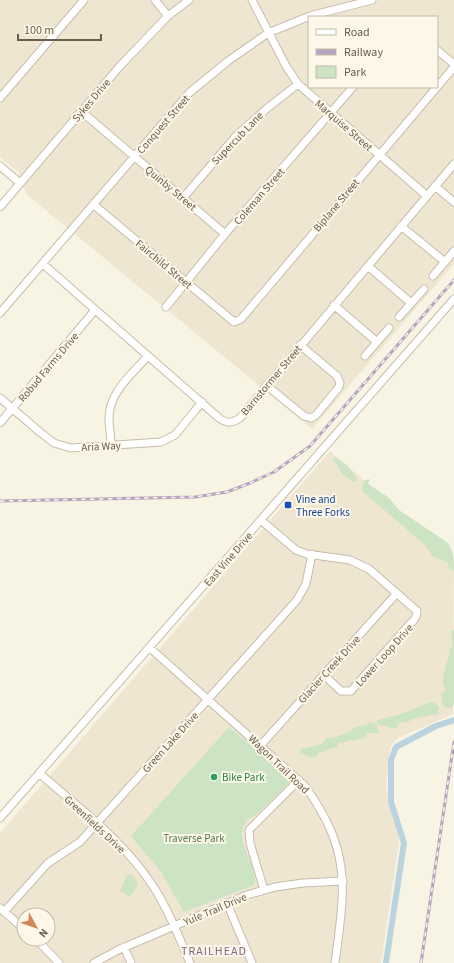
<svg xmlns="http://www.w3.org/2000/svg" width="454" height="963" viewBox="0 0 454 963" font-family="'Source Sans 3',sans-serif">
<rect width="100%" height="100%" fill="#f8f4e3"/>
<!-- residential -->
<path fill="#efe6d2" fill-rule="evenodd" d="M0 0H454V264L312 429 26 194 19 173 0 157ZM309 17H437V87H309Z
M330 451 454 558 453 714 398 738 392 744 389 754 386 789 398 832 399 842 381 963H0V833ZM24 915H48V939H24Z"/>
<!-- green -->
<path fill="#cce4c4" d="M333 458C342 458 352 470 357 478L356 482C347 479 339 473 337 464L332 461Z
M370 479 368 484 388 497 399 510 408 516 448 543 453 553 454 571 449 568 447 562 432 556 425 545 362 491 363 481Z
M451 630H454V704L452 707 447 708 443 706 441 693 446 690C445 688 444 686 443 684 442 680 447 659 450 653L449 650 452 647Z
M430 702 435 703 439 707 438 714 412 719 408 722 399 723 396 729 377 724 378 720 401 714Z
M369 722 376 724 379 733H366L365 738C361 739 358 740 353 741L350 740 342 743 338 742V747C331 747 325 753 318 753L316 757 312 758 300 753 301 749 322 744 326 738C333 739 351 732 355 727L367 725Z
M229 727 290 778V782C280 792 270 802 259 812 255 816 248 818 245 823 233 842 260 866 254 885L184 912 161 872 131 836Z
M132 874 136 880 138 885 130 897 120 891 127 875Z"/>
<g fill="none" stroke-linecap="round" stroke-linejoin="round">
<!-- canal -->
<path stroke="#bad4df" stroke-width="6" d="M386 963 404 843 391 802V760L396 747 436 726 454 720"/>
<!-- minor casing -->
<g stroke="#c7bcac" stroke-width="9">
<path id="minor" d="M155 0 168 16
M252 0 286 66 298 84 427 196
M437 50 454 64
M437 87 454 67
M0 98 84 0
M81 111 225 234
M0 166 20 183
M435 186 454 202
M183 198 236 136 265 110 298 84
M94 205 234 322 241 319 437 87
M0 207 120 66 168 16 189 0
M401 226 445 262
M43 264 219 418C227 424 232 423 240 418L454 164
M368 266 411 303
M433 276 454 251
M334 305 377 342
M166 307 225 234 353 87
M0 313 189 93 228 61 268 33 310 16 372 0
M399 317 424 289
M365 356 389 328
M266 385 304 416 311 418 316 415 339 387 340 383 337 376 300 345
M0 398 41 433 54 443 71 448 161 442 175 435 202 402
M0 423 95 310
M111 445C111 436 109 427 109 418 109 392 133 373 148 356
M262 521 296 550 307 554 350 560 369 569 417 611C417 619 413 621 408 626L351 691H341L324 675
M150 648 305 786C352 852 345 887 335 963
M261 745 397 593
M39 773C79 808 124 841 153 886 169 911 179 937 190 963
M0 818 454 299
M264 890 250 843 249 830 299 780
M227 903 252 963
M0 908 24 929
M4 912 48 863 80 842 297 600 306 584 312 554
M36 939 59 963
M124 947 131 963
M94 963 118 950 247 895 275 887 303 883 343 881"/>
</g>
<!-- minor -->
<use href="#minor" stroke="#fff" stroke-width="7"/>
<!-- rail casing -->
<g stroke="#b7a4c0" stroke-width="3">
<path id="rail" d="M0 501 195 497 227 492 250 483 274 472 310 446 454 280
M421 963 454 742"/>
</g>
<!-- rail -->
<use href="#rail" stroke="#fcf7e8" stroke-width="1.5" stroke-dasharray="4.5" stroke-linecap="butt"/>
</g>
<!-- markers -->
<rect fill="#1a4fb4" stroke="#fcf7e8" stroke-width="1.5" x="284" y="501" width="8" height="8" rx="2"/>
<circle fill="#2e9e5b" stroke="#fcf7e8" stroke-width="1.5" cx="214" cy="777" r="4"/>
<g text-anchor="middle" stroke-width="4" stroke-linejoin="round" paint-order="stroke">
<!-- street labels -->
<g font-size="11" fill="#6d5d4d" stroke="#fcf7e8">
<text transform="translate(91 100) rotate(-50)" y="4">Sykes Drive</text>
<text transform="translate(163 124) rotate(-49)" y="4">Conquest Street</text>
<text transform="translate(344 125) rotate(41)" y="4">Marquise Street</text>
<text transform="translate(237 138) rotate(-46)" y="4">Supercub Lane</text>
<text transform="translate(171 188) rotate(40)" y="4">Quinby Street</text>
<text transform="translate(259 196) rotate(-49)" y="4">Coleman Street</text>
<text transform="translate(336 205) rotate(-50)" y="4">Biplane Street</text>
<text transform="translate(164 264) rotate(40)" y="4">Fairchild Street</text>
<text transform="translate(48 367) rotate(-50)" y="4">Robud Farms Drive</text>
<text transform="translate(271 380) rotate(-50)" y="4">Barnstormer Street</text>
<text transform="translate(101 446) rotate(-3)" y="4">Aria Way</text>
<text transform="translate(228 559) rotate(-49)" y="4">East Vine Drive</text>
<text transform="translate(384 655) rotate(-48)" y="4">Lower Loop Drive</text>
<text transform="translate(329 669) rotate(-48)" y="4">Glacier Creek Drive</text>
<text transform="translate(170 742) rotate(-48)" y="4">Green Lake Drive</text>
<text transform="translate(279 764) rotate(44)" y="4">Wagon Trail Road</text>
<text transform="translate(95 824) rotate(43)" y="4">Greenfields Drive</text>
<text transform="translate(215 909) rotate(-23)" y="4">Yule Trail Drive</text>
</g>
<!-- transit labels -->
<g font-size="11" fill="#164399" stroke="#fcf7e8" text-anchor="start">
<text x="296" y="503">Vine and<tspan x="296" dy="13">Three Forks</tspan></text>
</g>
<!-- leisure labels -->
<g font-size="11" fill="#27864d" stroke="#fcf7e8" text-anchor="start">
<text x="222" y="781">Bike Park</text>
</g>
<!-- park labels -->
<g font-size="11" fill="#537c4c" stroke="#fcf7e8">
<text x="194" y="842">Traverse Park</text>
</g>
<!-- neighbourhood labels -->
<g font-size="12" letter-spacing="1" fill="#836589" stroke="#fcf7e8">
<text x="214" y="955">TRAILHEAD</text>
</g>
</g>
<!-- legend -->
<rect x="308" y="16" width="130" height="72" fill="#fcf7e8" stroke="#c3b9aa"/>
<rect x="316" y="29" width="20" height="6" fill="#ffffff" stroke="#c3b9aa"/>
<text x="344" y="36" font-size="12" fill="#6d5d4d">Road</text>
<rect x="316" y="49" width="20" height="6" fill="#b7a4c0" stroke="#c3b9aa"/>
<text x="344" y="56" font-size="12" fill="#6d5d4d">Railway</text>
<rect x="316" y="66" width="20" height="12" fill="#cce4c4" stroke="#c3b9aa"/>
<text x="344" y="76" font-size="12" fill="#6d5d4d">Park</text>
<!-- north arrow -->
<g transform="translate(36 927) rotate(130)"><circle r="19" fill="#fcf7e8" stroke="#c3b9aa"/>
<path d="M0-3L7 15L0 10L-7 15Z" fill="#d38758"/>
<text y="-6" font-size="11" font-weight="bold" text-anchor="middle" fill="#6d5d4d">N</text>
</g>
<!-- scale -->
<path d="M18 34v6h83v-6" fill="none" stroke="#6d5d4d" stroke-width="2"/>
<text x="24" y="34" font-size="12" fill="#6d5d4d" stroke="#fcf7e8" stroke-width="3" paint-order="stroke">100 m</text>
</svg>
